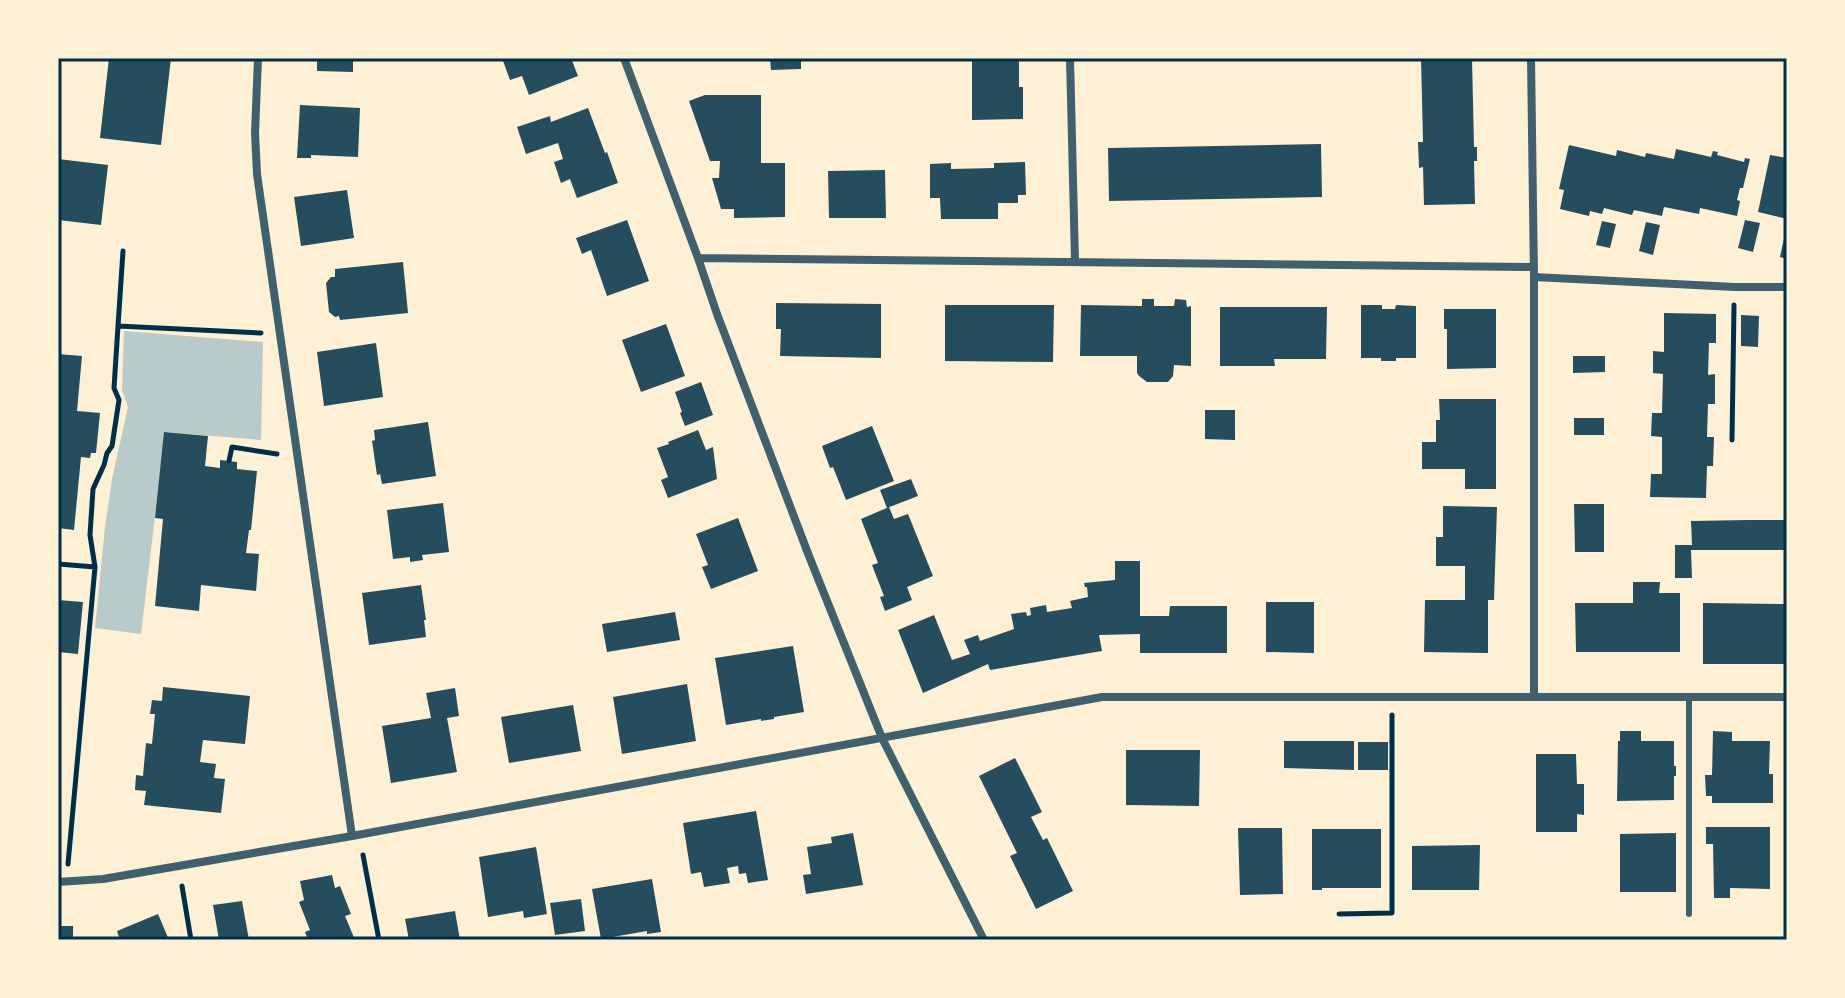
<svg xmlns="http://www.w3.org/2000/svg" width="1845" height="998" viewBox="0 0 1845 998" font-family="Montserrat,sans-serif">
<rect width="100%" height="100%" fill="#fdf0d5"/>
<!-- green -->
<path fill="#b9caca" d="M124 331 263 342 261 440 165 432 141 634 95 628 105 527 112 479 128 407 122 390Z"/>
<!-- building -->
<path fill="#264d5e" d="M109 58H171L161 145 100 138Z
M317 58H353V72L317 71Z
M502 58H571L578 76 529 95 522 76 510 80Z
M770 58H801V69L771 70Z
M972 58H1019V87H1023V119L972 120Z
M1421 58H1472L1474 147H1477V161H1474L1475 204 1424 205 1423 167 1419 168 1418 142H1423Z
M705 95H761V163H785V217L734 218V209H721L712 178H719L720 161H710L689 101Z
M300 105 360 108 358 157 311 155V158H297Z
M588 108 605 153 607 152 618 183 577 198 570 179 561 183 554 162 563 159 558 143 526 154 517 127 550 116 551 122Z
M1321 144 1322 197 1109 201 1108 148Z
M1569 145 1616 156 1617 150 1645 157 1646 153 1674 159 1676 149 1711 157 1713 151 1718 152 1717 155 1744 162 1745 158 1750 159 1743 188H1740L1737 200 1740 201 1737 216 1700 208 1699 214 1664 207 1662 216 1634 210 1632 215 1604 208 1602 214 1590 211 1589 216 1560 209 1564 190 1559 189Z
M1770 155 1787 158V219L1758 212Z
M58 159 108 165 101 225 58 220Z
M1025 162 1026 195H1018V203H998V219H941L940 198H930V164L951 163V169L994 168V163Z
M885 170 886 218H829L828 171Z
M347 190 354 238 301 246 294 197Z
M627 220 649 281 607 296 591 250 582 254 576 238Z
M1745 220 1760 223 1753 252 1738 248Z
M1602 221 1616 224 1610 248 1596 245Z
M1646 222 1660 225 1653 255 1639 251Z
M1786 229H1787V259L1780 257Z
M403 262 408 313 340 320 339 316 335 317 329 312 326 283 331 277H335V269Z
M1142 299H1154V306H1174L1175 299 1186 300 1187 307 1191 306V366L1174 365 1173 376 1168 382H1147L1139 376 1137 373V356H1080L1081 305 1142 306Z
M776 303 881 304V358L780 356 781 329H776Z
M945 305H1054L1053 362 945 361Z
M1361 305H1382V309H1395L1396 305 1416 306V358H1396V361H1381V358H1361Z
M1220 307H1327L1326 359H1274L1275 366H1220Z
M1444 309H1496V368L1447 369V329H1444Z
M1664 313 1716 314V343H1709L1708 375 1715 374V404H1708L1707 437H1714L1713 466H1707L1706 498 1650 497 1651 474H1662V437L1651 436 1652 413H1662L1663 374 1653 373V351L1664 352Z
M1741 315 1759 316 1758 347 1741 346Z
M666 324 685 376 641 392 622 340Z
M376 343 383 397 324 406 317 352Z
M58 354 82 356 77 411 100 413 96 453H91L90 458 81 457 74 530 58 528Z
M1573 356H1605V372L1573 373Z
M701 382 713 415 685 426 680 413 682 412 675 392Z
M1439 399H1496V489H1465V469H1422V442H1436V420H1440Z
M1205 410H1235V440L1205 439Z
M1574 418H1604V435H1574Z
M428 422 436 476 382 484 380 474 377 475 372 441 375 440 374 430Z
M872 426 894 481 846 500 833 467 830 468 822 446Z
M698 430 706 450 713 447 717 479 668 498 661 480 668 477 657 448 669 444 668 442Z
M164 432 208 436 205 466 220 468V460L237 462V469L257 471 251 530H249L246 553 259 554 256 591 201 585 199 611 155 606 163 519 155 518Z
M911 479 918 496 887 508 880 490Z
M443 503 449 552 422 555 423 560 410 562V557L393 559 387 510Z
M1574 504H1604V552H1575Z
M1443 506 1497 507 1494 600H1488V653L1424 652 1425 600H1465V566H1436V537H1443Z
M889 507 894 519 908 514 933 576 907 587 912 600 885 611 880 597 884 596 872 565 878 563 861 519Z
M738 518 758 571 711 589 702 567 708 565 696 534Z
M1749 520H1787V550H1691L1692 578H1675V545H1692L1691 521Z
M1115 561H1140V616H1169L1170 606H1227V653H1140V634L1099 635 1102 651 990 670 988 664 923 693 898 630 934 615 952 660 970 654 964 640 978 635 980 641 1014 629 1011 614 1026 612 1027 616 1031 615 1030 608 1046 605 1047 612 1072 608 1070 601 1088 597 1087 587H1085L1084 583 1115 580Z
M1633 582H1660L1659 593H1680V652H1576L1575 603H1633Z
M421 585 426 620H424L426 637 369 645 362 593Z
M58 600 83 602 78 654 58 652Z
M1266 602H1314V653L1266 652Z
M1703 603 1787 604V664H1703Z
M675 612 680 640 607 652 602 624Z
M793 646 804 712 774 717V719L761 721V719L726 725 715 658Z
M687 684 696 741 622 754 613 697Z
M163 687 250 696 245 744 203 740 200 762 216 764 214 778 225 779 221 813 144 805 146 791 135 790 136 775 143 776 146 743 152 744 155 714H150L152 700 162 701Z
M455 688 459 716 447 718 457 772 391 783 382 726 431 718 426 693Z
M573 705 581 751 509 763 501 717Z
M1620 731H1641V741H1674V766H1676V776H1674V800L1617 801 1618 741H1620Z
M1713 731 1732 732V741H1770L1769 774H1773V803H1712V796H1706L1705 775H1712Z
M1284 741H1354V770L1284 768Z
M1358 742H1388V770H1358Z
M1126 750H1200L1199 806 1126 805Z
M1536 754H1576L1577 784H1584V815L1577 814V832H1536Z
M1015 758 1042 812 1031 817 1043 840 1047 838 1073 891 1036 909 1010 856 1017 853 979 776Z
M756 811 768 880 748 883 746 873 739 874 738 866 727 868 730 883 704 887 701 872 691 874 683 823Z
M1706 827H1770V889L1730 888V898H1714L1713 844H1706Z
M1238 828H1282L1283 894 1240 895Z
M1312 829H1381V888H1322V890H1312Z
M853 833 863 885 806 894 803 875 811 874 807 847 832 843 831 837Z
M1676 833V892H1620V834Z
M1480 845 1479 890H1412V846Z
M536 847 547 914 524 918 523 911 488 917 479 857Z
M332 875 335 888 340 886 351 914 345 916 355 940H308L305 932 310 930 299 902 304 900 300 881Z
M652 879 661 932 647 934V931L601 939 592 889Z
M581 899 585 931 555 935 550 903Z
M242 901 249 940H219L213 905Z
M455 911 460 940H409L405 919Z
M158 914 169 940H120L117 931Z
M58 926H73V940H58Z"/>
<g fill="none" stroke-linecap="round" stroke-linejoin="round">
<!-- path -->
<path stroke="#003049" stroke-width="5" d="M118 326 123 251
M1732 440 1734 305
M229 461 232 447 277 454
M58 564 95 567 68 864
M95 567 90 535 93 489 104 465 107 453 112 446 119 400 114 388 118 326 261 333
M363 855 379 940
M182 886 191 940
M1339 914 1392 913V715"/>
<!-- service -->
<path stroke="#3f606c" stroke-width="6" d="M1689 914V698"/>
<!-- minor -->
<path stroke="#3f606c" stroke-width="8" d="M258 58 255 133 257 174 352 836
M624 58 698 258 717 314 809 556 882 738 984 940
M1070 58 1075 261
M1531 58 1534 277V697
M698 258 1534 267
M1534 277 1735 287H1787
M58 882 103 879 352 836 1102 697H1787"/>
</g>
<!-- border -->
<rect width="1845" height="998" fill="none" stroke="#fdf0d5" stroke-width="120"/>
<rect x="60" y="60" width="1725" height="878" fill="none" stroke="#003049" stroke-width="3"/>
</svg>
